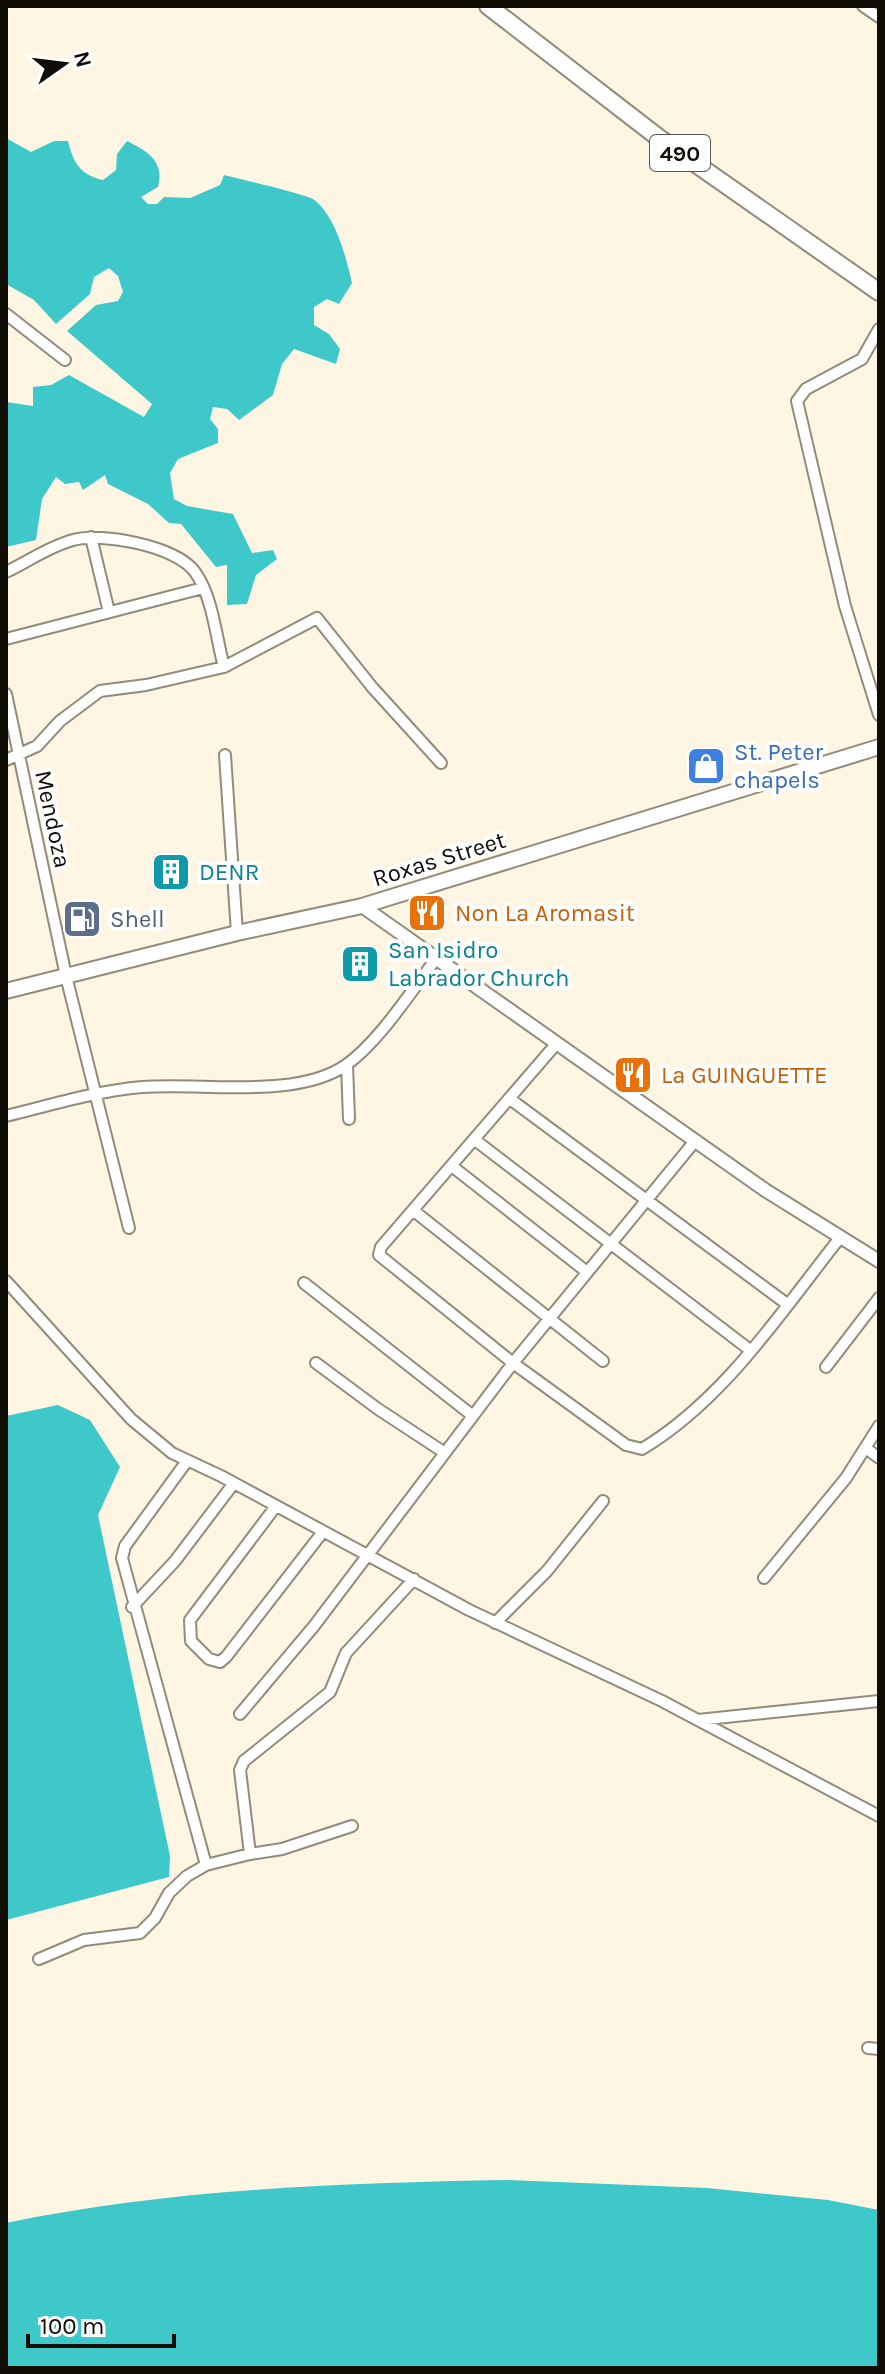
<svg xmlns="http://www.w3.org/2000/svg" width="885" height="2374" viewBox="0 0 885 2374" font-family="Karla,sans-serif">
<rect width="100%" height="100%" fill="#fef6e2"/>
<!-- water -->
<path fill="#3fc8ca" d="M6 138 31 152 54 141H68C73 162 80 175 103 180L116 170 117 154 127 141C147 151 165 161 158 187L141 197 148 204H157L164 197 190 198 220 185 224 175C237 178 307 195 313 199 336 216 346 257 352 283L339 304 327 299 314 307V325L329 334 340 349 336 364 294 349 282 364 273 395 239 420 227 409 213 407 210 419 218 429V443L178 459 170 473 174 499 187 506 233 514 252 553 273 550 277 559 256 575 247 604 227 605V565L216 567 181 524 169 523 148 504 108 484 105 475 83 490 79 482 65 484 56 477 42 499 36 540 6 547V402L33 406V387L51 385 69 375 144 417 152 404 67 331 96 305 118 301 123 292 118 276 109 268 94 277 90 294 56 324 34 300 6 284Z
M58 1405 90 1420 120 1467 98 1515 170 1856 169 1877 6 1920V1416Z
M507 2180 707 2188 828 2200 879 2210V2368H6V2223C170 2189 339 2183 507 2180Z"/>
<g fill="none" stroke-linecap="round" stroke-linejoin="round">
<!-- minor casing -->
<g stroke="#938b7a" stroke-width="14">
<path id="minor" d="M863 6 879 17
M6 314 65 360
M879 329 862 359 806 389 797 401 845 606 879 715
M91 537 109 612
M6 572C27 562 50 546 73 540 101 532 177 546 195 572 213 597 216 638 224 667
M6 639 203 588
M6 694 66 976 129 1228
M225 755 237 933
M6 760 37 746 60 721 100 691 146 685 224 667 317 618 372 687 441 763
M557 1043 381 1247 379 1255 513 1363 626 1445 642 1449C724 1400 781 1312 839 1239
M347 1065 349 1119
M510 1099 787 1304
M6 1116C51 1105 96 1091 142 1087 201 1082 296 1100 346 1065 379 1042 411 991 436 959
M475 1140 750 1350
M453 1167 587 1272
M414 1211 603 1361
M6 1281 131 1419 172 1453 221 1476 469 1610 662 1701 879 1816
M304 1283 473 1416
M316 1363 378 1409 445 1453
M826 1367 879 1298
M867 1449 879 1458
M187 1461 125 1546 122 1558 206 1865 250 1854 240 1770 244 1761 330 1692 346 1653 414 1579
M276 1506 190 1620 191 1641 209 1659 220 1662 226 1657 322 1533
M764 1578 846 1478 879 1426
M132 1607 175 1561 234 1483
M495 1623 547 1571 603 1501
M240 1714 314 1626 513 1363 695 1141
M698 1720 879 1701
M250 1854 282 1849 352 1826
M39 1959 84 1940 140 1933 155 1918 169 1893 187 1876 206 1865
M868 2048 879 2049"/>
</g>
<!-- tertiary casing -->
<g stroke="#938b7a" stroke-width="16">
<path id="tertiary" d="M362 906 765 1190 879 1261"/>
</g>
<!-- secondary casing -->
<g stroke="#938b7a" stroke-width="18">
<path id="secondary" d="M6 991 237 933 362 906 879 747"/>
</g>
<!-- primary casing -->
<g stroke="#938b7a" stroke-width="20">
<path id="primary" d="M488 6 659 138 879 292"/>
</g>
<!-- minor -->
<use href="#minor" stroke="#fff" stroke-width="10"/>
<!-- tertiary -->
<use href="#tertiary" stroke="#fff" stroke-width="12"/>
<!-- secondary -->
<use href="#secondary" stroke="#fff" stroke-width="14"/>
<!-- primary -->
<use href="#primary" stroke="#fff" stroke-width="16"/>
</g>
<!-- icons -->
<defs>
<g id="shop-square" transform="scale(2)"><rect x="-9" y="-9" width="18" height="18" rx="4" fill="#3f7fe0" stroke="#fff"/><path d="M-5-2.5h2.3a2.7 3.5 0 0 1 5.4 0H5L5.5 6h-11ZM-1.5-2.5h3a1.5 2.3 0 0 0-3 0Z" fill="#fff"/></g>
<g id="building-square" transform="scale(2)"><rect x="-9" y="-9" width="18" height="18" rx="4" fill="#0f9aa8" stroke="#fff"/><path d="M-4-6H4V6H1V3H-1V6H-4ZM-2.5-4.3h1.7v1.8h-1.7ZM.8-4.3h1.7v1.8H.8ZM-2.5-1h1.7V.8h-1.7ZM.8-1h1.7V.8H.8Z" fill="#fff"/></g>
<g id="restaurant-square" transform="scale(2)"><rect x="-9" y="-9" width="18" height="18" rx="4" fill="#e8710a" stroke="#fff"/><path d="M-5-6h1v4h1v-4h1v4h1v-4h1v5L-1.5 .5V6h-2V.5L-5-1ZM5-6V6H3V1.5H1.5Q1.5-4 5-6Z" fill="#fff"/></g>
<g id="fuel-square" transform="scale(2)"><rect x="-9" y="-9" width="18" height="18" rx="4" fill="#5c6f8a" stroke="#fff"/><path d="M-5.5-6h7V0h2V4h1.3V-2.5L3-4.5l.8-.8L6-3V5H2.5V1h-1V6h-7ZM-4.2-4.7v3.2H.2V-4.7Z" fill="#fff"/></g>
</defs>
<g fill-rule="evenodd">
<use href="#shop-square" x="706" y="766"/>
<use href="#building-square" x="171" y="872"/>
<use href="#restaurant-square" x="427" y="913"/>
<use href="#fuel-square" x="82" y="919"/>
<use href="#building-square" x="360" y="964"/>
<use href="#restaurant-square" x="633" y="1075"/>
</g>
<g text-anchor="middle" stroke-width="8" stroke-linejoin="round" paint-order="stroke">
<!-- shield labels -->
<rect fill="#fff" stroke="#585651" stroke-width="2" x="650" y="135" width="60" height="36" rx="6"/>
<g font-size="22" font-weight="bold" fill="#100d07">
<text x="680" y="161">490</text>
</g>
<!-- shop labels -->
<g font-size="24" fill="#366cbe" stroke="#fff" text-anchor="start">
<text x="734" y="760">St. Peter<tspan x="734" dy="28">chapels</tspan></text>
</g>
<!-- street labels -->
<g font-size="24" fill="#100d07" stroke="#fff">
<text transform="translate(53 819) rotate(78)" y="8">Mendoza</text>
<text transform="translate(439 859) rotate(-17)" y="8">Roxas Street</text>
</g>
<!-- culture labels -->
<g font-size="24" fill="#0d838f" stroke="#fff" text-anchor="start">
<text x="199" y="880">DENR</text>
<text x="388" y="958">San Isidro<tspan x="388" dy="28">Labrador Church</tspan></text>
</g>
<!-- food labels -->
<g font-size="24" fill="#c56008" stroke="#fff" text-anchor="start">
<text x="455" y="921">Non La Aromasit</text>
<text x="661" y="1083">La GUINGUETTE</text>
</g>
<!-- service labels -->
<g font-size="24" fill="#4e5e75" stroke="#fff" text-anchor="start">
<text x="110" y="927">Shell</text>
</g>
</g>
<!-- border -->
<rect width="885" height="2374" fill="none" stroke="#100d07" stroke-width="16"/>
<!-- north arrow -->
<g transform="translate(64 64) rotate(76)" stroke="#ffffff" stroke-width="6" paint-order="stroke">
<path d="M0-6L14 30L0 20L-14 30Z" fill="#100d07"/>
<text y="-12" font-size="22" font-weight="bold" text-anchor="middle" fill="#100d07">N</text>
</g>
<!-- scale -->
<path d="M28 2334v12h146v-12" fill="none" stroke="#100d07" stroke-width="4"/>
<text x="40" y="2334" font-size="24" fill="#100d07" stroke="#ffffff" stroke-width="6" paint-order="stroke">100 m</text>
</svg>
